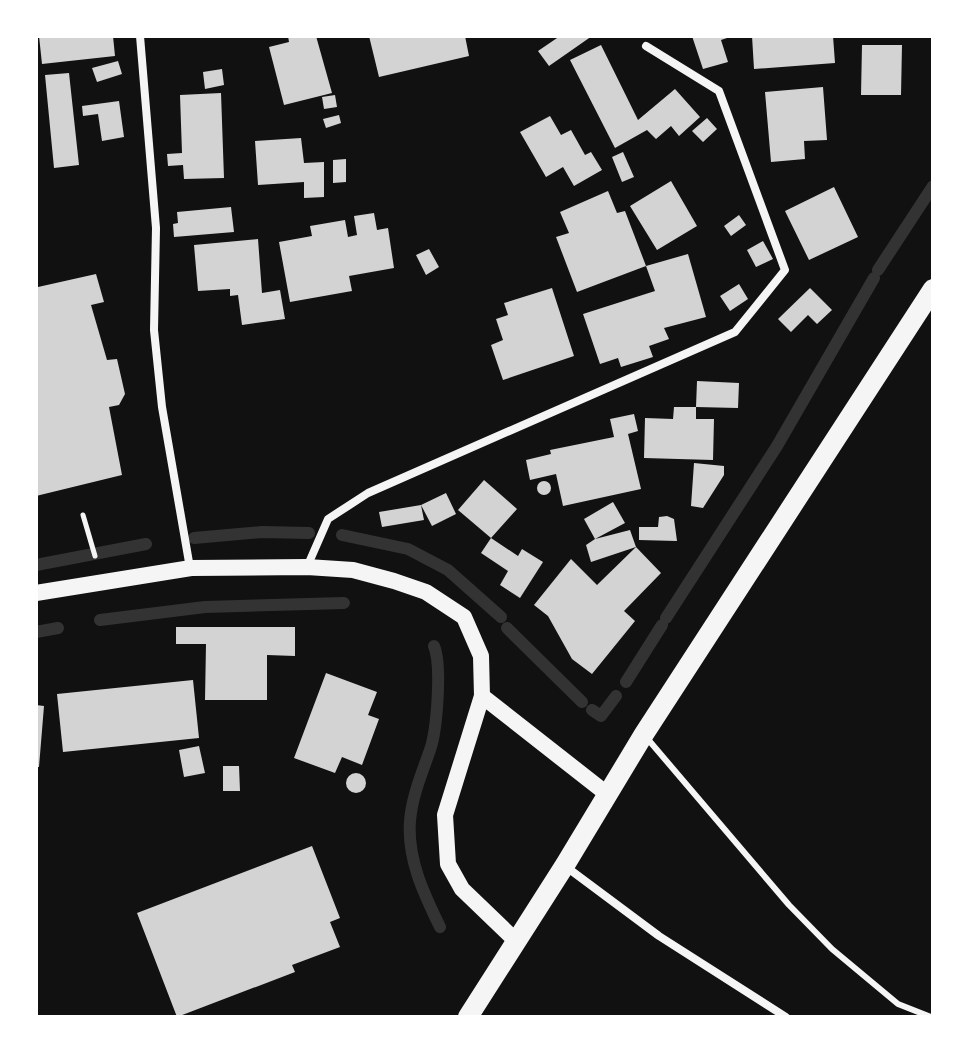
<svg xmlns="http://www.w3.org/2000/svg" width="969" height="1053" viewBox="0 0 969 1053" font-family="'Alegreya Sans',sans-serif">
<rect width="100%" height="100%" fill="#111"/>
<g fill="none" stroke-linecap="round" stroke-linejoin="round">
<!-- stream -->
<path stroke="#333" stroke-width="12" d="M878 270 933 186
M342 535 408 549 448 570 501 617
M194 538 262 532 309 533
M36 565 146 544
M666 618 777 446 874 278
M100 620 205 607 344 603
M507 628 582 702
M36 632 58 628
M434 646C442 665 437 730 430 750 422 773 412 796 410 821 407 859 424 894 440 927
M626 682 662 625
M592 710 601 716 616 696"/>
</g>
<!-- building -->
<path fill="#d3d3d3" d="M39 36H113L115 56 42 64Z
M288 36H316L332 93 284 105 269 47 289 42Z
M369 36H465L469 56 379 77Z
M560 36H592L549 66 538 51Z
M692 36H733L721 40 728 62 703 69Z
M752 36H833L835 63 754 69Z
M601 45 638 120 675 89 700 117 679 136 671 126 656 139 647 130 615 148 570 60Z
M862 45H902L901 95H861Z
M118 61 122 74 97 82 92 68Z
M222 69 224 85 205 89 203 72Z
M69 73 79 165 54 168 45 75Z
M823 87 827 140 804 141 805 159 771 162 765 92Z
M221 93 224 178 184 179 183 165 168 166 167 154 182 153 180 95Z
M335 95 337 107 324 109 322 97Z
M119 101 124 137 102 141 98 114 83 116 82 106Z
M339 115 341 123 326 128 323 119Z
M550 116 561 135 571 130 585 155 591 152 602 170 574 186 563 167 546 177 520 132Z
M707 118 717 129 703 142 692 131Z
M301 138 304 163 324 162V197L304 198V182L258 185 255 141Z
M623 152 634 177 622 182 612 157Z
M346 159V182L333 183V160Z
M671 181 697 226 657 250 630 206Z
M834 187 858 237 809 260 785 211Z
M608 191 617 213 625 211 646 266 688 254 706 317 664 328 669 339 649 346 653 357 621 367 618 358 600 364 583 314 655 291 646 266 577 292 556 237 569 233 560 212Z
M231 207 234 232 174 237 173 224 178 223 177 212Z
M374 213 377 230 388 228 394 268 349 276 352 291 290 302 279 242 312 236 310 226 345 220 348 237 357 235 354 216Z
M739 215 746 225 731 236 724 226Z
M258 239 262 293 280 290 285 319 242 325 238 295 230 296V289L198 291 194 245Z
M763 241 773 259 756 267 747 250Z
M429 249 439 267 426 275 416 255Z
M96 274 104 302 91 305 107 360 117 359 125 394 119 405 109 407 122 475 36 496 38 287Z
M739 284 748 299 730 311 720 296Z
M552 288 574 356 503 380 491 345 503 340 496 319 508 315 504 303Z
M810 288 832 310 817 324 808 315 791 332 778 319Z
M697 381 739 383 738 408 696 407V419H714L713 460 644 458 645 418 673 419 674 407H696Z
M634 414 638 431 628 434 641 489 563 506 556 474 530 480 526 460 551 454 550 450 614 437 610 419Z
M694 463 724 466V475L703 508 691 506Z
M484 480 517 509 491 538 458 510Z
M537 488a7 7 0 1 1 14 0a7 7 0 1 1-14 0Z
M446 493 456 514 432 526 421 505 424 520 382 527 379 512 421 505Z
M613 502 625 523 595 539 630 530 636 547 661 573 624 611 635 621 592 674 572 659 548 616 534 605 571 559 597 585 636 547 591 562 586 545 595 539 584 519Z
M667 516 674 519 677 541 639 540V527H658L659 517Z
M491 538 518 556 522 549 543 562 520 598 500 585 508 571 481 553Z
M176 627H295V656L267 655V700H205L206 644H176Z
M326 673 377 692 368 715 379 719 362 765 342 757 335 773 294 758Z
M193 680 199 738 63 752 57 694Z
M36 705 44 706 39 767H36Z
M199 746 205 773 184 777 179 750Z
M223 766H239L240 791H223Z
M346 783a10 10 0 1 1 20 0a10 10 0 1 1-20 0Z
M312 846 340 918 330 922 340 947 292 965 295 972 177 1017 137 913Z"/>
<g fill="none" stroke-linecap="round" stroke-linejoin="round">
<!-- path -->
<path stroke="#f5f5f5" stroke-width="5" d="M83 515 95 556"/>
<!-- service -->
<path stroke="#f5f5f5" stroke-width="6" d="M646 737 789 905 832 949 898 1004 931 1017"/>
<!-- minor -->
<path stroke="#f5f5f5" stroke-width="8" d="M140 36 156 228 154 330 162 407 190 568
M307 567 328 519 368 493 735 332 785 270 719 91 646 46
M565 866 659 936 786 1017"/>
<!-- secondary -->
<path stroke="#f5f5f5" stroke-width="16" d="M36 593 191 568 307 567 353 570 394 581 426 592 464 617 481 656 482 696 445 815 448 864 462 889 516 941
M482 696 607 794"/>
<!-- primary -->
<path stroke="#f5f5f5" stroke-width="20" d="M468 1017 565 865 644 734 933 289"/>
</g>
<!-- border -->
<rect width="969" height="1053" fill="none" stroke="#ffffff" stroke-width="76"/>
</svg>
